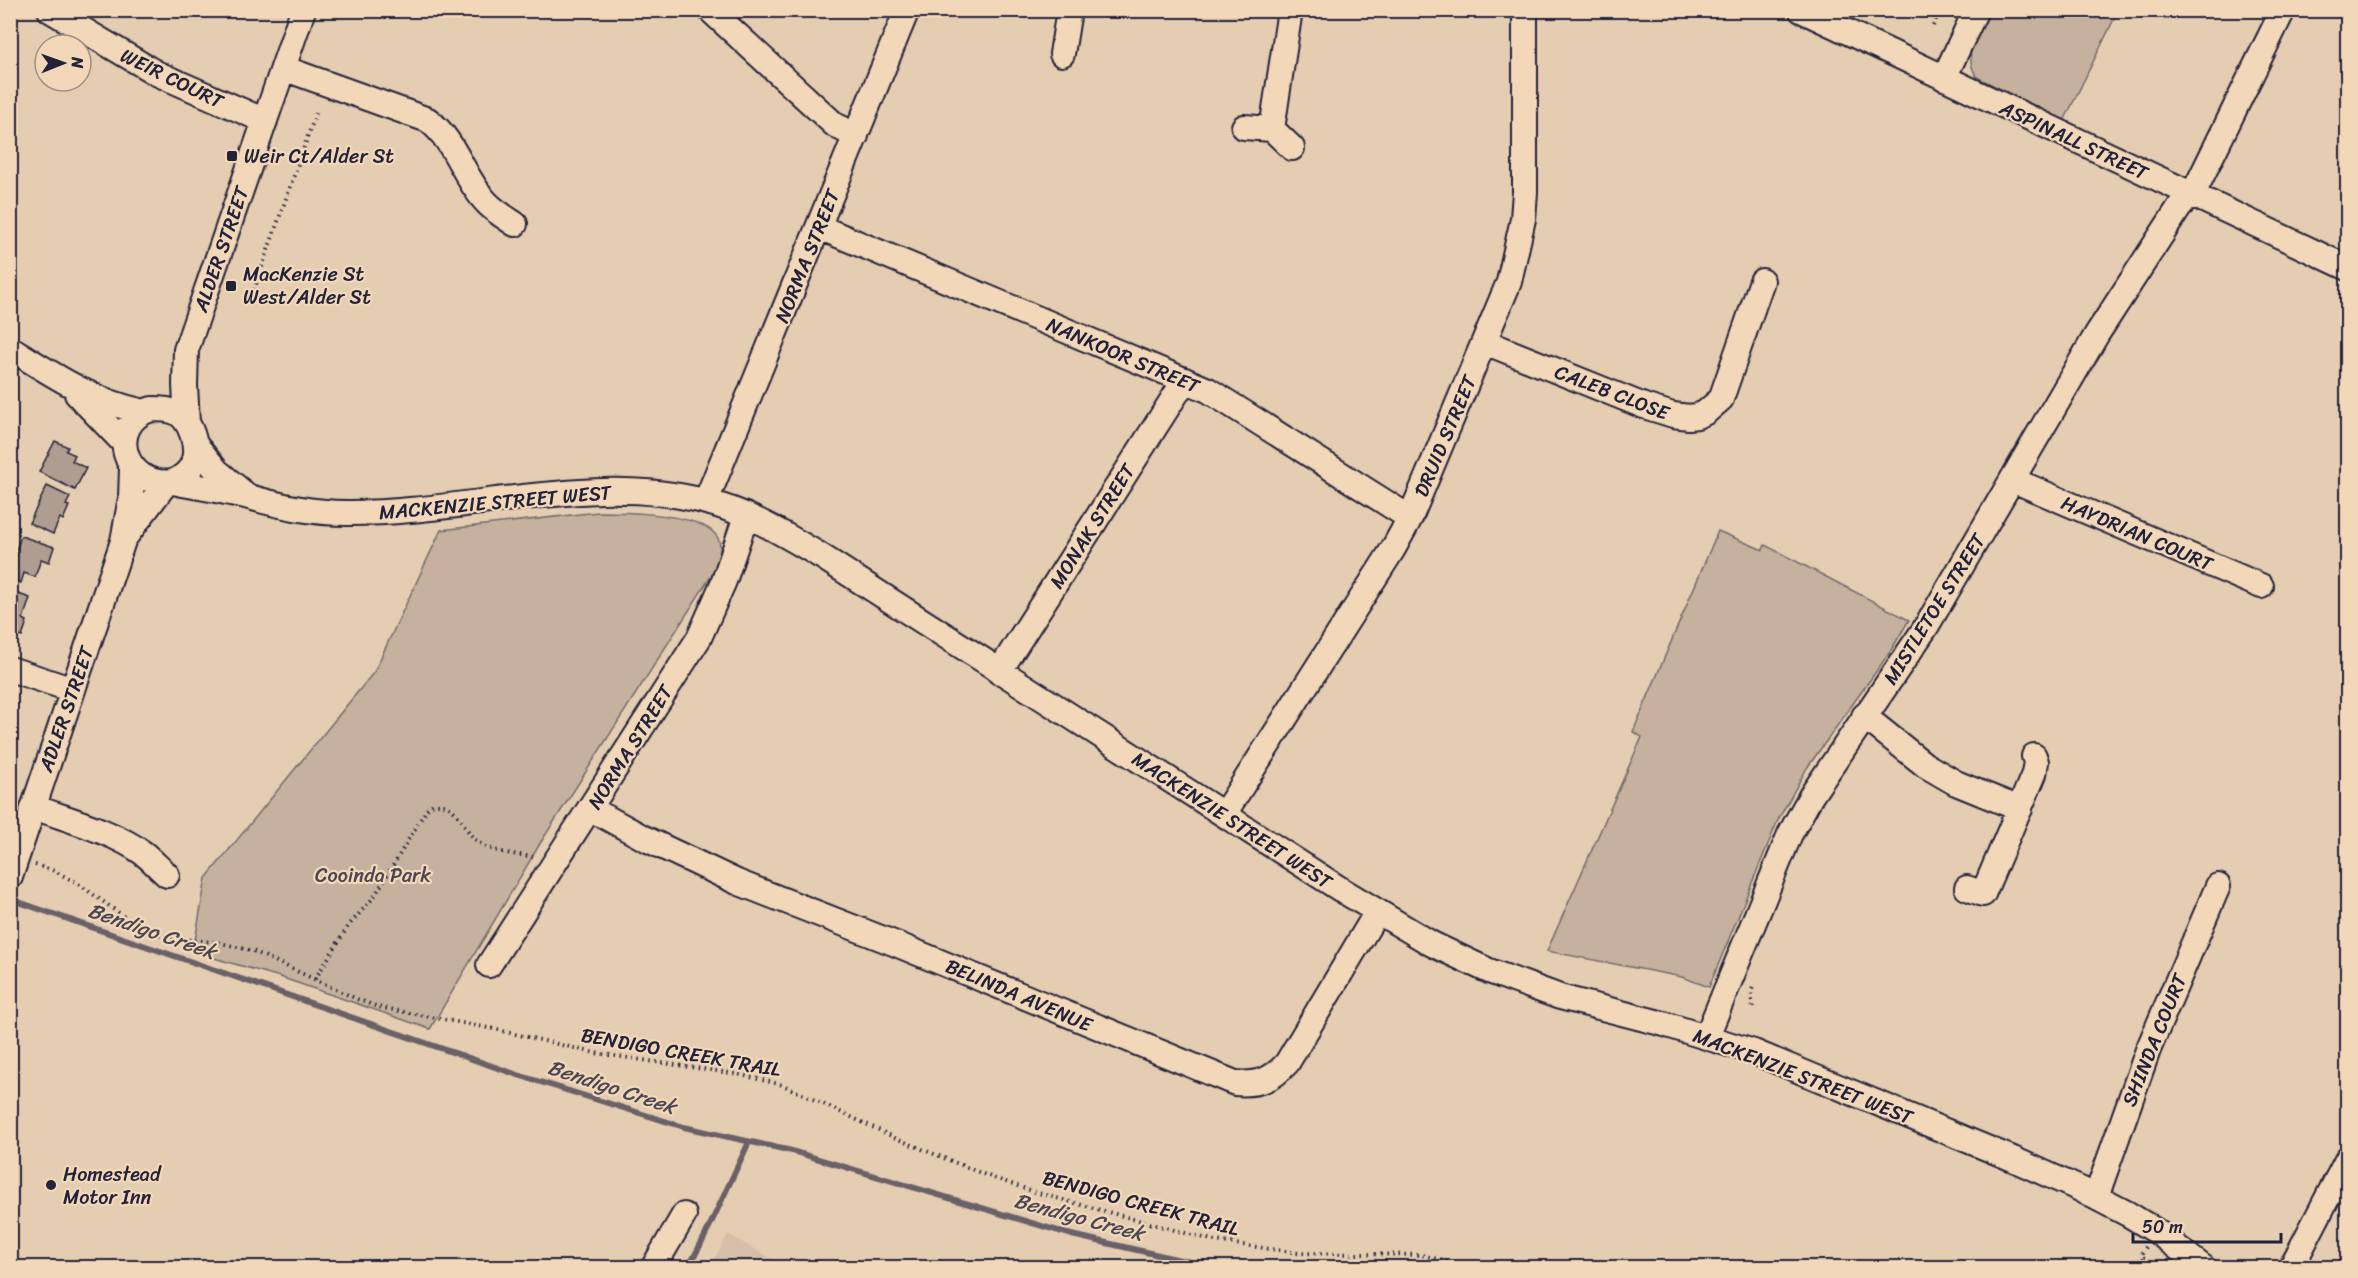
<svg xmlns="http://www.w3.org/2000/svg" width="2358" height="1278" viewBox="0 0 2358 1278" font-family="Sriracha,sans-serif">
<rect width="100%" height="100%" fill="#e5cdb2"/>
<filter id="ink" filterUnits="userSpaceOnUse"><feTurbulence type="fractalNoise" baseFrequency=".0167" numOctaves="2"/><feDisplacementMap in="SourceGraphic" scale="12" xChannelSelector="R" yChannelSelector="G"/><feConvolveMatrix kernelMatrix="1 2 1 2 8 2 1 2 1" color-interpolation-filters="sRGB"/></filter>
<g filter="url(#ink)">
<!-- built -->
<path fill="#d5bfa8" d="M728 1234 786 1267H710Z"/>
<!-- green -->
<path fill="#c5b19e" stroke="#746a6c" stroke-width="1.5" d="M1989 11H2118L2064 121 1977 77C1961 53 1978 34 1989 11Z
M598 512C623 512 719 512 720 546 721 555 716 565 713 573L541 842 430 1029 280 977 193 952 206 878 374 672 441 530Z
M1718 531 1763 550 1765 545 1909 620 1890 652 1807 768 1778 820 1709 987 1682 977 1547 951 1642 737 1633 732Z"/>
<g fill="none" stroke-linecap="round" stroke-linejoin="round">
<!-- stream -->
<path stroke="#6b6167" stroke-width="6" d="M10 899 518 1075 684 1127 792 1151 1072 1235 1215 1268
M688 1268 704 1238 749 1142"/>
</g>
<!-- building -->
<path fill="#af9d91" stroke="#22223b" stroke-width="1.5" d="M55 441 68 447 66 451 75 455 72 461 86 468 75 490 39 472Z
M47 486 70 497 66 505 69 506 63 520 60 518 53 534 29 523Z
M21 536 54 547 49 562 41 559 35 577 24 573 21 583 10 579V568Z
M10 591 30 598 23 619 27 621 22 637 10 633Z"/>
<g fill="none" stroke-linecap="round" stroke-linejoin="round">
<!-- minor casing -->
<g stroke="#22223b" stroke-width="28">
<path id="minor" d="M50 10 156 73 265 121
M710 10 835 125 856 136
M1801 10 2348 268
M1062 54 1069 10
M283 68 428 120C456 141 464 180 488 204 496 212 506 218 515 224
M1944 78 1976 10
M1244 127 1272 129 1292 148
M1272 129 1290 10
M2192 196 2283 10
M819 227 1208 390 1410 518
M1485 342 1644 406 1673 415 1689 417 1697 416 1706 412 1721 399 1762 281
M10 348C56 377 90 400 144 412
M77 394 123 442
M152 409C160 409 168 409 175 412 191 419 199 447 193 463 190 472 181 478 173 482 122 489 105 422 152 409Z
M187 423 185 385 186 350 303 10
M195 444 217 471 246 495
M2013 480 2261 586
M173 482C198 487 224 491 249 497 281 506 312 513 347 513 462 514 591 472 703 501 746 511 784 534 821 556L1340 889 1432 944 1489 971 1560 997 1664 1024 1754 1052 2013 1159 2080 1189 2128 1214 2156 1231 2204 1268
M706 501 907 10
M126 536 166 483
M10 669 73 690
M999 672 1185 380
M1864 716 1925 765 1956 783 2020 809
M34 807C69 820 112 831 143 853 151 859 159 868 167 875
M591 809 644 838 737 882 896 944 1235 1083C1258 1085 1272 1080 1287 1063L1377 912
M1224 814 1393 549 1410 518 1509 282 1523 219 1525 192V10
M10 877 123 541 131 498 132 468
M1967 888 1983 894 2034 774 2036 762 2034 756
M489 965 699 638 724 581 746 516
M1707 1036 1790 834 1811 796 1926 627 2097 334 2188 194
M2096 1197 2148 1050 2218 886
M653 1268 684 1215
M2291 1268 2348 1158"/>
</g>
<!-- path -->
<path stroke="#22223b" stroke-width="4" stroke-dasharray="1.5 4.5" stroke-linecap="butt" d="M1933 26 1940 10
M254 290 316 113
M35 865 52 870 76 882 141 929 166 937 221 943 253 951 357 999 378 1007 494 1029 595 1053 737 1074 783 1085 900 1140 988 1176 1038 1193 1215 1241 1298 1253 1422 1255 1445 1261 1461 1268
M315 979 349 925 374 897 427 809 433 804C459 802 461 828 478 842 493 853 515 854 533 857
M1753 1007 1751 993 1754 984
M2146 1247 2141 1254 2151 1268"/>
<!-- minor -->
<use href="#minor" stroke="#f2d8b9" stroke-width="24"/>
</g>
</g>
<!-- markers -->
<g fill="#22223b" stroke="#f2d8b9" stroke-width="2">
<rect x="226" y="150" width="12" height="12" rx="3"/>
<rect x="225" y="280" width="12" height="12" rx="3"/>
<circle cx="51" cy="1185" r="6"/>
</g>
<g text-anchor="middle" stroke-width="4.5" stroke-linejoin="round" paint-order="stroke">
<!-- street labels -->
<g font-size="20" fill="#22223b" stroke="#f2d8b9">
<text transform="translate(172 78) rotate(26)" y="7">WEIR COURT</text>
<text transform="translate(2074 140) rotate(25)" y="7">ASPINALL STREET</text>
<text transform="translate(221 249) rotate(-71)" y="7">ALDER STREET</text>
<text transform="translate(807 256) rotate(-68)" y="7">NORMA STREET</text>
<text transform="translate(1123 355) rotate(23)" y="7">NANKOOR STREET</text>
<text transform="translate(1612 392) rotate(21)" y="7">CALEB CLOSE</text>
<text transform="translate(1445 436) rotate(-67)" y="7">DRUID STREET</text>
<text transform="translate(495 502) rotate(-5)" y="7">MACKENZIE STREET WEST</text>
<text transform="translate(1092 526) rotate(-58)" y="7">MONAK STREET</text>
<text transform="translate(2137 533) rotate(23)" y="7">HAYDRIAN COURT</text>
<text transform="translate(1934 609) rotate(-58)" y="7">MISTLETOE STREET</text>
<text transform="translate(66 709) rotate(-71)" y="7">ADLER STREET</text>
<text transform="translate(630 747) rotate(-58)" y="7">NORMA STREET</text>
<text transform="translate(1232 820) rotate(33)" y="7">MACKENZIE STREET WEST</text>
<text transform="translate(1019 995) rotate(23)" y="7">BELINDA AVENUE</text>
<text transform="translate(2154 1040) rotate(-68)" y="7">SHINDA COURT</text>
<text transform="translate(681 1052) rotate(10)" y="7">BENDIGO CREEK TRAIL</text>
<text transform="translate(1803 1076) rotate(21)" y="7">MACKENZIE STREET WEST</text>
<text transform="translate(1141 1203) rotate(15)" y="7">BENDIGO CREEK TRAIL</text>
</g>
<!-- poi labels -->
<g font-size="20" fill="#22223b" stroke="#f2d8b9" text-anchor="start">
<text x="244" y="163">Weir Ct/Alder St</text>
<text x="243" y="281">MacKenzie St<tspan x="243" dy="23">West/Alder St</tspan></text>
<text x="63" y="1181">Homestead<tspan x="63" dy="23">Motor Inn</tspan></text>
</g>
<!-- park labels -->
<g font-size="20" fill="#4b4654" stroke="#f2d8b9">
<text x="373" y="882">Cooinda Park</text>
</g>
<!-- water labels -->
<g font-size="21" font-style="italic" fill="#4c4755" stroke="#f2d8b9">
<text transform="translate(152 931) rotate(19)" y="7">Bendigo Creek</text>
<text transform="translate(612 1087) rotate(18)" y="7">Bendigo Creek</text>
<text transform="translate(1079 1217) rotate(15)" y="7">Bendigo Creek</text>
</g>
</g>
<!-- margin -->
<rect width="2358" height="1278" fill="none" stroke="#f2d8b9" stroke-width="36"/>
<rect x="18" y="18" width="2322" height="1242" fill="none" stroke="#22223b" stroke-width="2" filter="url(#ink)"/>
<!-- north arrow -->
<g transform="translate(63 63) rotate(89)"><circle r="28" fill="#f2d8b9" stroke="#9f8f87" stroke-width="1.5"/>
<path d="M0-4.5L10 22L0 15L-10 22Z" fill="#22223b"/>
<text y="-9" font-size="16" font-weight="bold" text-anchor="middle" fill="#22223b">N</text>
</g>
<!-- scale -->
<path d="M2133 1233v9h148v-9" fill="none" stroke="#22223b" stroke-width="3"/>
<text x="2142" y="1233" font-size="18" fill="#22223b" stroke="#f2d8b9" stroke-width="4.5" paint-order="stroke">50 m</text>
</svg>
